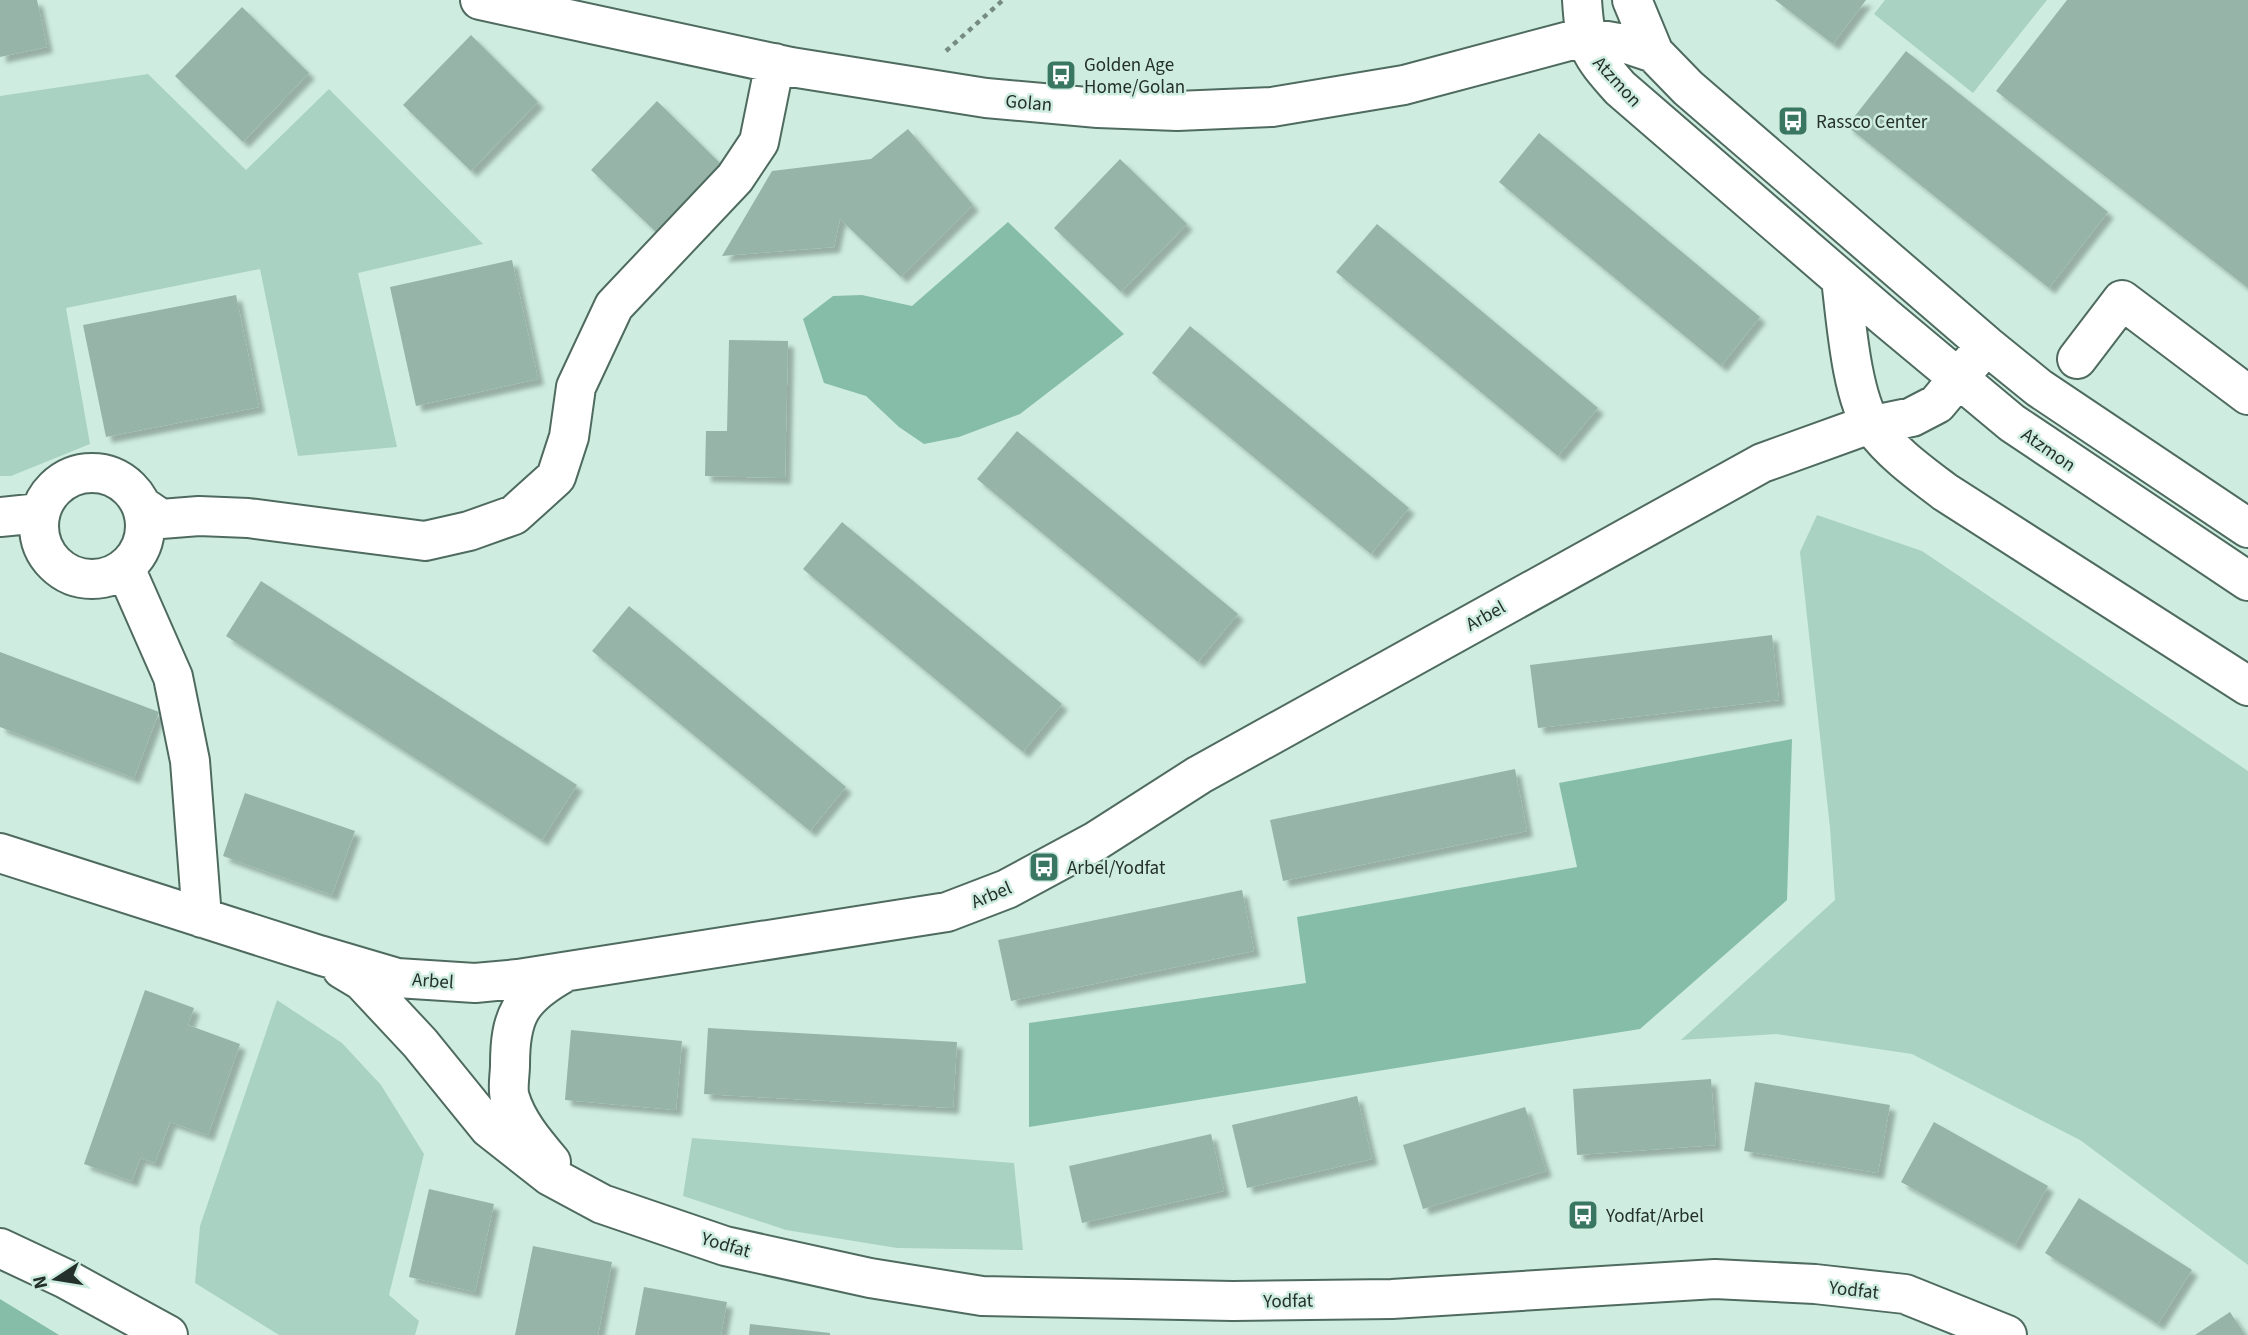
<svg xmlns="http://www.w3.org/2000/svg" width="2248" height="1335" viewBox="0 0 2248 1335" font-family="'Source Sans 3',sans-serif">
<defs>
<filter id="shadow"><feDropShadow dx="6" dy="6" stdDeviation="2" flood-color="#0004"/></filter>
</defs>
<rect width="100%" height="100%" fill="#ceede0"/>
<!-- green -->
<path fill="#a9d2c2" d="M1885 0H2047L1973 93 1874 14Z
M148 74 246 170 329 89 483 244 358 273 397 447 298 456 260 269 66 308 90 444 11 476H0V96Z
M1817 515 1922 551 2248 771V1265L2080 1140 1912 1054 1777 1034 1681 1040 1835 900 1830 828 1800 552Z
M277 1000 342 1043 381 1085 424 1154 389 1295 419 1321 415 1335H279L195 1283 200 1226Z
M692 1138 1014 1163 1023 1250 897 1248 786 1230 683 1196Z"/>
<!-- forest -->
<path fill="#85bda8" d="M1008 222 1124 334 1020 414 959 437 924 444 899 427 866 396 824 383 803 319 833 296 862 295 912 306Z
M1792 739 1787 900 1640 1029 1029 1127V1023L1306 983 1297 917 1577 867 1559 783Z
M0 1299 59 1335H0Z"/>
<!-- building -->
<path fill="#96b4a8" filter="url(#shadow)" d="M0 0H37L47 47 0 57Z
M1775 0H1866L1833 44Z
M2067 0H2248V288L1996 91Z
M242 7 309 73 243 142 175 76Z
M471 35 538 102 471 171 403 105Z
M1906 51 2108 212 2049 288 1847 126Z
M657 101 723 166 658 234 591 170Z
M908 129 973 205 901 277 840 219 834 247 722 256 772 171 871 159Z
M1539 133 1760 317 1721 366 1499 182Z
M1120 159 1187 224 1121 292 1054 228Z
M1377 224 1598 408 1558 456 1336 272Z
M512 260 538 379 416 406 390 287Z
M236 295 259 407 106 437 83 325Z
M1190 326 1409 508 1371 554 1152 373Z
M729 340 788 341 785 478 705 476 706 431H727Z
M1017 431 1238 614 1198 662 977 479Z
M842 522 1062 704 1023 752 803 569Z
M261 581 577 785 542 840 226 636Z
M629 606 846 787 810 831 592 651Z
M1772 635 1779 700 1538 728 1530 665Z
M0 652 159 712 134 778 0 727Z
M1515 769 1527 831 1283 881 1270 820Z
M245 793 355 831 332 895 223 856Z
M1242 890 1254 951 1011 1001 998 940Z
M145 990 194 1008 188 1025 240 1044 208 1135 170 1122 155 1163 140 1158 132 1181 84 1164Z
M708 1028 957 1042 953 1108 704 1094Z
M571 1030 682 1041 676 1110 565 1100Z
M1711 1079 1716 1145 1577 1155 1573 1089Z
M1755 1082 1890 1105 1878 1173 1744 1151Z
M1357 1096 1372 1159 1247 1188 1232 1125Z
M1525 1107 1546 1171 1423 1209 1403 1145Z
M1934 1122 2048 1186 2015 1245 1901 1182Z
M1211 1134 1224 1191 1082 1223 1069 1166Z
M429 1189 494 1204 475 1292 409 1277Z
M2079 1198 2192 1270 2158 1324 2045 1253Z
M533 1246 612 1262 598 1335H515Z
M644 1287 727 1302 721 1335H635Z
M2230 1312 2245 1335H2195Z
M750 1324 830 1333V1335H749Z"/>
<g fill="none" stroke-linecap="round" stroke-linejoin="round">
<!-- minor casing -->
<g stroke="#4f6b60" stroke-width="42">
<path id="minor" d="M480 0 791 67 986 98 1098 108 1177 111 1272 107 1404 85 1584 37 1630 45 1654 53 1688 88 1986 345 2039 388 2248 528
M1582 0C1585 47 1589 53 1620 88L1885 317 2012 423 2248 581
M1632 0 1654 53
M1841 279C1846 318 1851 396 1873 427 1892 453 1920 473 1945 492L2248 686
M2077 359 2122 300 2248 395
M39 526a53 53 0 1 1 106 0a53 53 0 1 1-106 0Z
M142 506 161 519 199 516 248 518 425 541 469 531 514 515 556 477 569 437 576 387 614 306 735 178 759 142 775 63
M0 517 40 513
M125 568 173 677 190 761 202 918
M0 853 319 955 397 978 475 983 518 979 947 912 1007 889 1096 841 1199 775 1762 463 1859 428 1912 417 1937 404 1986 345
M342 969 362 981 420 1043 489 1128 550 1176 602 1204 725 1246 870 1278 982 1296 1233 1301 1392 1299 1715 1279 1815 1284 1905 1294 2007 1335
M551 1162C535 1143 517 1122 510 1098 507 1089 510 1075 510 1065 510 1016 520 998 562 974
M0 1248 66 1279 168 1335"/>
</g>
<!-- path -->
<path stroke="#768c83" stroke-width="4.5" stroke-dasharray="5 5" stroke-linecap="butt" d="M946 51 1003 0"/>
<!-- minor -->
<use href="#minor" stroke="#fff" stroke-width="38"/>
</g>
<!-- icons -->
<defs>
<g id="bus-square" transform="scale(1.575)"><rect x="-9" y="-9" width="18" height="18" rx="4" fill="#3a7762" stroke="#ceede0"/><path d="M-5-6H5V4H4V6H2V4H-2V6H-4V4H-5ZM-3.5-4V0h7V-4ZM-3.5 1.2v1.5H-2V1.2ZM2 1.2v1.5H3.5V1.2Z" fill="#fff"/></g>
</defs>
<g fill-rule="evenodd">
<use href="#bus-square" x="1061" y="75"/>
<use href="#bus-square" x="1793" y="121"/>
<use href="#bus-square" x="1044" y="867"/>
<use href="#bus-square" x="1583" y="1215"/>
</g>
<g text-anchor="middle" stroke-width="5" stroke-linejoin="round" paint-order="stroke">
<!-- poi labels -->
<g font-size="19" fill="#24302b" stroke="#ceede0" text-anchor="start">
<text x="1084" y="71">Golden Age<tspan x="1084" dy="22">Home/Golan</tspan></text>
<text x="1816" y="128">Rassco Center</text>
<text x="1067" y="874">Arbel/Yodfat</text>
<text x="1606" y="1222">Yodfat/Arbel</text>
</g>
<!-- street labels -->
<g font-size="19" fill="#24302b" stroke="#ceede0">
<text transform="translate(1618 81) rotate(47)" y="7">Atzmon</text>
<text transform="translate(1029 102) rotate(5)" y="7">Golan</text>
<text transform="translate(2049 449) rotate(35)" y="7">Atzmon</text>
<text transform="translate(1485 615) rotate(-29)" y="7">Arbel</text>
<text transform="translate(991 894) rotate(-23)" y="7">Arbel</text>
<text transform="translate(433 980) rotate(4)" y="7">Arbel</text>
<text transform="translate(726 1244) rotate(16)" y="7">Yodfat</text>
<text transform="translate(1854 1289) rotate(6)" y="7">Yodfat</text>
<text transform="translate(1288 1300) rotate(-1)" y="7">Yodfat</text>
</g>
</g>
<!-- north arrow -->
<g transform="translate(56 1279) rotate(258)" stroke="#ceede0" stroke-width="5" paint-order="stroke">
<path d="M0-5L12 26L0 18L-12 26Z" fill="#24302b"/>
<text y="-10" font-size="19" font-weight="bold" text-anchor="middle" fill="#24302b">N</text>
</g>
</svg>
